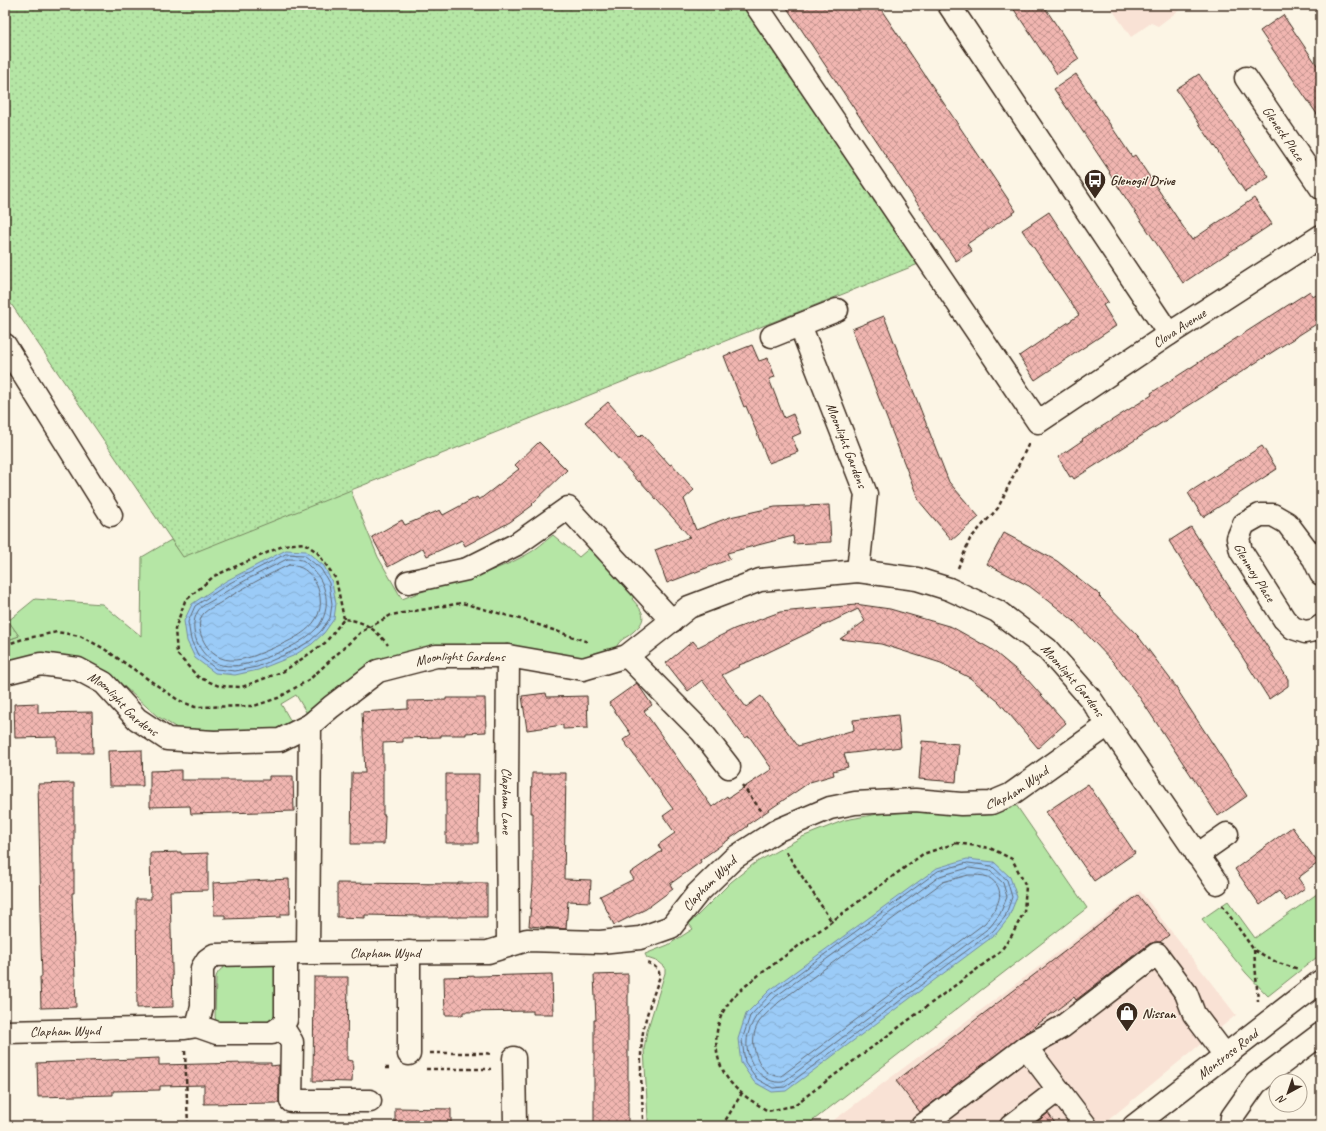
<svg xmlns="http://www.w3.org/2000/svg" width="1326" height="1131" viewBox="0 0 1326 1131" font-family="Caveat,sans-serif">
<defs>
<pattern id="park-dots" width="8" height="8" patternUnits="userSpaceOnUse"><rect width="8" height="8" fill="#b5e6a5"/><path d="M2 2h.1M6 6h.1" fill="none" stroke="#9dc58e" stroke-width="1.8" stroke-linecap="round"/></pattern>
<pattern id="water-waves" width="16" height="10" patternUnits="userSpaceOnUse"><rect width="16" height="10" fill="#9bcbf7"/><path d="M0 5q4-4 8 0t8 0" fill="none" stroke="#86aed3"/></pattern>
<pattern id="building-cross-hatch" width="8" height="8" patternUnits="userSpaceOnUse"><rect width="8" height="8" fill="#f1b6b1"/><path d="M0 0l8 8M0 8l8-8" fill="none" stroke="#c4948f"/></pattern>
</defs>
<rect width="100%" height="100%" fill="#fcf5e5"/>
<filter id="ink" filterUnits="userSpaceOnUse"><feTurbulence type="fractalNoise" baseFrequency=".025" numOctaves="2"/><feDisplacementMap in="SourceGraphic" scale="8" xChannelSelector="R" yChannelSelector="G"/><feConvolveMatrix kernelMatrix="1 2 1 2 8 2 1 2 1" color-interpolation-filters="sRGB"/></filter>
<g filter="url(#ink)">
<!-- built -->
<path fill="#f9e2d5" d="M1109 5H1186L1158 26 1151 23 1131 37Z
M1140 891 1236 1015 1101 1126H826Z"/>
<!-- grass -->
<path fill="#b5e6a5" stroke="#788862" d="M350 489 378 557 402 599C443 582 487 577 526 555 536 550 545 541 553 535L579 557 593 545 636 594 632 599C648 616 646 622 628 636 624 638 620 641 618 644 616 647 614 652 612 655L597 658 432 648 402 654 378 662 309 717 296 695 281 704 293 725 271 731 197 730 177 728 157 716 107 671 78 660 5 665V641L19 636 8 621 35 599 102 604 141 636 142 557 171 540 183 556Z
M1016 805 1087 908 806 1126H647L648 1119 644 1049 647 1031 665 973V967L659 962 647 958 645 954 668 945 693 929 689 924 731 882 755 863 802 837 845 820 878 814 910 812 986 815 999 812Z
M1321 891V954L1268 996 1246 973 1202 919 1228 901 1255 938Z
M275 964 281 974V1008L271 1022 220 1024 216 1021 215 1017 216 977C218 970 224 966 231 965Z"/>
<!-- park -->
<path fill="url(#park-dots)" stroke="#788862" d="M5 5H747L921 263 183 557 5 295Z
M5 616 19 636 5 641Z"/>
<!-- water -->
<path fill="url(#water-waves)" stroke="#758ba0" d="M286 550 306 551 324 566 332 582 336 604 334 619 324 633 312 644 293 656 258 670 235 675 215 673 195 658 187 641 184 621 192 604 226 581Z
M967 859 994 862 1010 877 1017 897 1008 919 996 934 786 1091 772 1092 754 1082 741 1063 738 1039 746 1014 770 990 937 868Z"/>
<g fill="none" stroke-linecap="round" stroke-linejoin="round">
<!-- shore -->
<path stroke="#616a75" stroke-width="1" d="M286 554 304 555 321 569 329 583 332 604 330 618 321 631 310 641 291 652 257 667 235 671 216 669 198 655 191 640 188 622 195 606 228 584Z
M287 559C291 559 298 559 302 560 305 561 307 564 309 566 327 581 333 609 317 628 302 644 277 654 257 661 246 665 229 668 218 664 199 656 187 629 198 611 201 606 208 603 213 600 236 584 262 572 287 559Z
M289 565C302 566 309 571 315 582 318 587 319 591 320 597 325 631 284 643 259 654 249 658 232 663 221 658 206 653 192 626 204 613 208 609 215 606 220 603 241 589 265 576 289 565Z
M968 863 992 866 1007 880 1012 897 1005 917 993 931 785 1087 773 1088 757 1079 745 1062 742 1040 750 1016 772 993 938 871Z
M969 868 990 871 1003 883 1007 897 1000 914 990 927 783 1082C762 1085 745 1060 747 1041 747 1035 751 1025 754 1020 758 1012 769 1004 775 997L940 876Z
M969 875C974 875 983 875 988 877 1010 890 996 909 985 923L781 1076C774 1077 766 1073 762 1067 753 1053 750 1037 759 1022 764 1015 773 1008 779 1002L943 882Z"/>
</g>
<!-- building -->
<path fill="url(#building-cross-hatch)" stroke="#3b2a1e" d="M785 5H878L1016 211 967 244 972 251 956 261Z
M1011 5H1043L1079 59 1057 74Z
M1283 15 1321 71V120L1260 31Z
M1076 74 1132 157 1135 155 1192 240 1254 198 1272 224 1183 283 1109 173 1110 172 1054 89Z
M1199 74 1269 177 1245 192 1176 89Z
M1049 212 1108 302 1103 305 1116 326 1035 380 1019 356 1079 315 1022 230Z
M1310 291 1313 297 1321 292V321L1074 479 1072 476 1070 477 1058 457 1083 440 1082 439 1152 395 1151 393Z
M884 316 949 482 979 517 952 540 919 501 852 329Z
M752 345 759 361 768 358 775 377 769 379 784 418 793 414 801 433 792 437 798 452 769 463 746 406 744 407 724 356Z
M608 402 639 437 642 434 670 465 672 464 694 490 684 499 696 530 730 517 775 507 829 505 831 542 794 544 793 536 727 553 730 559 667 583 655 550 690 537 640 481 639 482 585 422Z
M539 442 567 470 532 504 533 505 510 522 465 546 462 540 427 556 423 548 388 567 372 537 402 520 405 525 440 510 443 515 477 497 479 500 519 469 515 465Z
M1262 446 1277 469 1203 517 1188 493Z
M1191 527 1288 679V686L1269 699 1169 541Z
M1004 533 1057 561 1100 595 1099 596 1138 636 1171 680 1247 796 1218 816 1140 698 1113 662 1074 621 1049 601 1029 586 987 564Z
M855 604 890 609 952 627 991 649 1026 678 1066 723 1038 748 999 702 970 678 941 663 881 644 840 639 865 621 858 609 750 661 739 665 740 666 722 675 746 707 761 696 798 746 854 730 853 720 898 715 901 747 844 754 848 767 833 771 834 775 810 782 747 825 748 826 700 860 701 862 670 884 673 889 646 909 614 925 600 896 634 879 630 873 662 851 658 845 675 833 663 816 673 809 623 740 631 734 609 703 637 683 639 686 652 705 644 711 712 807 727 796 728 798 772 769 749 736 745 738 702 680 688 691 666 663 693 641 698 647 734 629 780 612 856 605Z
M546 693 547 697 587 696 588 728 563 729V725L527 730 522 696Z
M446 698H485L486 732 466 733V735H441V737L403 738V742L383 743V815H385L384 844H351L352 773H365L362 712 408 709V701L446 700Z
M38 703V713L92 712 93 753H57V737L15 738 14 704Z
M922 741 959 744 956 782 919 779Z
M142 750 143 786H109L108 751Z
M181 770V780H269V776H293L294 811 191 814 190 806 150 807V771Z
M532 773H566L564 879 591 880 590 902 568 901 566 929 529 926 533 883V813H531Z
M446 774H479L478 843H446Z
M74 783V893H72L76 1007 41 1008 40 977H42L40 913 41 912 38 784Z
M1088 784 1135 853 1094 881 1046 812Z
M1292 827 1318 863 1298 878 1305 888 1295 895 1286 901 1279 891 1260 905 1235 869Z
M181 852V854L208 853V890L170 891 173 1007 137 1008 136 899H151L150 853Z
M289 879 290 914H281V917L225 919V915H214L213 883Z
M337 883 458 884V883H487V917H419V916L365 915V918L337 917Z
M1138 895 1169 935 1160 942H1155L1149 944 1076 1000 1074 997 920 1112 896 1081Z
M552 974 553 1014H533V1011L463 1012V1015H445L444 977Z
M628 974V1126H594V1020H596L594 975Z
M314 977H348L347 1060 353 1061 352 1082 313 1081Z
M159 1058V1065L245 1063H271V1066L279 1065V1103L204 1104V1085L160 1086V1090L113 1091V1095L38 1097 37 1063Z
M395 1108 451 1109V1126H395Z
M1048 1113 1057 1126H1032Z"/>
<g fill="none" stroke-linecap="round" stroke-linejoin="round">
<!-- minor casing -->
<g stroke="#3b2a1e" stroke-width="25">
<g id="minor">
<path id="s1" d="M756 5 1038 422 1169 334 1321 236"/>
<path d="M949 5 1169 334"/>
<path id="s2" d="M1246 78 1321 188"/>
<path id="s3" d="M800 325 866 494 858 571"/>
<path d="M772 336 837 310"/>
<path d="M5 345 111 515"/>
<path id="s4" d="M1321 574 1314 559 1287 523 1273 515H1260L1244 524 1238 538 1241 551 1284 619 1293 628 1305 632 1316 630 1321 626"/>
<path d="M408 582 467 569 517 544 568 508 672 621"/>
<path id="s5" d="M508 656 507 792 508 945"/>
<path d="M627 656 702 732 729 767"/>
<path id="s6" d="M5 673 41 664 78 669 104 683 137 719 167 739 214 742 280 740 310 725 331 707 378 671 436 656H508L583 669 627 656 689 607 760 580 858 571 917 579 949 589 997 611 1047 649 1090 698 1217 883"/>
<path d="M1197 855 1227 834"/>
<path d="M308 953 310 725"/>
<path d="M197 1026 217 1033H272L282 1026 286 1020V954"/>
<path d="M282 1026 292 1042 291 1101H370"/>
<path id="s7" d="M5 1032 185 1028 197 1026 202 1007V968L207 960 214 955 308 953 488 952 527 940 600 942 640 938 671 927 697 894 734 858 776 831 830 808 855 803 915 800 961 804 991 803 1010 795 1108 725"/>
<path d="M1026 1047 1086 1126"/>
<path d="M409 1054V952"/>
<path d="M514 1058 515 1126"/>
<path d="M922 1126 1026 1047 1062 1027 1157 954 1186 993 1194 1014 1225 1055"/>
<path d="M1011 1126 1058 1090"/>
<path d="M1231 1126 1232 1117 1256 1083 1321 1034"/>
</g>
</g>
<!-- major casing -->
<g stroke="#3b2a1e" stroke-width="25">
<g id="major">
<path id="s8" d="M1134 1126 1321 981"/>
</g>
</g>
<!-- path -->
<path stroke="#3b2a1e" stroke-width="2.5" stroke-dasharray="4 3" stroke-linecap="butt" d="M958 568 970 539 998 508 1029 443
M344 619 336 579 317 552 304 543 285 545 214 576 185 601 175 629 177 654 198 677 219 686 242 687 284 671 325 643 344 619C365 621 375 629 388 645
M5 645 23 639 57 632 80 636 103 648 178 700 195 707 254 706 278 698 310 679 361 632 391 615 462 603 527 621 588 642
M742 785 763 813
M956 843 990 848 1012 859 1026 886 1024 912 1012 935 1000 952 793 1106 768 1111C755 1103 741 1095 731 1083 715 1064 712 1037 722 1014 729 999 743 988 755 978L923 854Z
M786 852 832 922
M1222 905 1254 950 1278 963 1299 969
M1254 950 1258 1001
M185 1051 188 1126
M430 1053H484L491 1054
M385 1068H391
M426 1069H491
M643 1126C643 1097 639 1069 642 1040 644 1018 653 997 660 976 658 967 653 965 645 962
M722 1126 742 1093"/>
<!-- minor -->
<use href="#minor" stroke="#fcf5e5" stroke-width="22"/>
<!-- major -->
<use href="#major" stroke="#fcf5e5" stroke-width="22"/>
</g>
</g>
<!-- icons -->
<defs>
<g id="bus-pin" transform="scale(1.15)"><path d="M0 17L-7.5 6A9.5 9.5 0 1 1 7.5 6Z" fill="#3b2a1e" stroke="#fcf5e5"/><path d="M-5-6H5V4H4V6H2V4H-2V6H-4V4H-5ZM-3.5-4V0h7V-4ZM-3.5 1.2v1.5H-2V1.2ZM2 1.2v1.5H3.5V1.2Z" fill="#fff"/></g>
<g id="shop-pin" transform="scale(1.15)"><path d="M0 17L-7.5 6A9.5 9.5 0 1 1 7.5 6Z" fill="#3b2a1e" stroke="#fcf5e5"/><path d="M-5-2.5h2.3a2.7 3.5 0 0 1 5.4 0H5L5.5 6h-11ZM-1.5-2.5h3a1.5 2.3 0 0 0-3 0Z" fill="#fff"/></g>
</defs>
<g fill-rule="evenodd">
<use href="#bus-pin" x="1095" y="180"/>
<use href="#shop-pin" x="1127" y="1013"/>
</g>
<g text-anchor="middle" stroke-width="3" stroke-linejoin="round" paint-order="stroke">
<!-- street labels -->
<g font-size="14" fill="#3b2a1e" stroke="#fcf5e5">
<text dy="5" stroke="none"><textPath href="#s2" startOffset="67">Glenesk Place</textPath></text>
<text dy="5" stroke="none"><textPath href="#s1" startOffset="673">Clova Avenue</textPath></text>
<text dy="5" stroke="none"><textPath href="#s3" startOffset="129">Moonlight Gardens</textPath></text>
<text dy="5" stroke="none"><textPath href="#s4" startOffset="163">Glenmoy Place</textPath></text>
<text dy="5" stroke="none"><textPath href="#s6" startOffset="506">Moonlight Gardens</textPath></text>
<text dy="5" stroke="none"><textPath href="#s6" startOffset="1179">Moonlight Gardens</textPath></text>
<text dy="5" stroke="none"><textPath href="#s6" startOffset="132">Moonlight Gardens</textPath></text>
<text dy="5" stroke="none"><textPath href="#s7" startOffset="1124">Clapham Wynd</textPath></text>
<text dy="5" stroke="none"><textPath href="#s5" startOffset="145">Clapham Lane</textPath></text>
<text dy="5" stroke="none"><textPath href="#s7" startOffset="788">Clapham Wynd</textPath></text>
<text dy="5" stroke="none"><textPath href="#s7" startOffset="440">Clapham Wynd</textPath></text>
<text dy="5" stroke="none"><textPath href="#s7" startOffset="60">Clapham Wynd</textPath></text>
<text dy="5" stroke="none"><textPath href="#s8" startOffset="118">Montrose Road</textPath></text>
</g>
<!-- poi labels -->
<g font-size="14" font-weight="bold" fill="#3b2a1e" stroke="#fcf5e5" text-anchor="start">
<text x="1110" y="185">Glenogil Drive</text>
<text x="1142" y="1018">Nissan</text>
</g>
</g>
<!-- margin -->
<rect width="1326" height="1131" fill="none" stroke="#fcf5e5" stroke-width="20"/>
<rect x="10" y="10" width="1306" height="1111" fill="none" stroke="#3b2a1e" stroke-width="1.5" filter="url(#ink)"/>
<!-- north arrow -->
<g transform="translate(1288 1093) rotate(220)"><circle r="19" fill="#fcf5e5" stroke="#afa495"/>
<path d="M0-3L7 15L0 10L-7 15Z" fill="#3b2a1e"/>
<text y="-6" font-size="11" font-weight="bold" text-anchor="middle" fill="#3b2a1e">N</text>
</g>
</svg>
